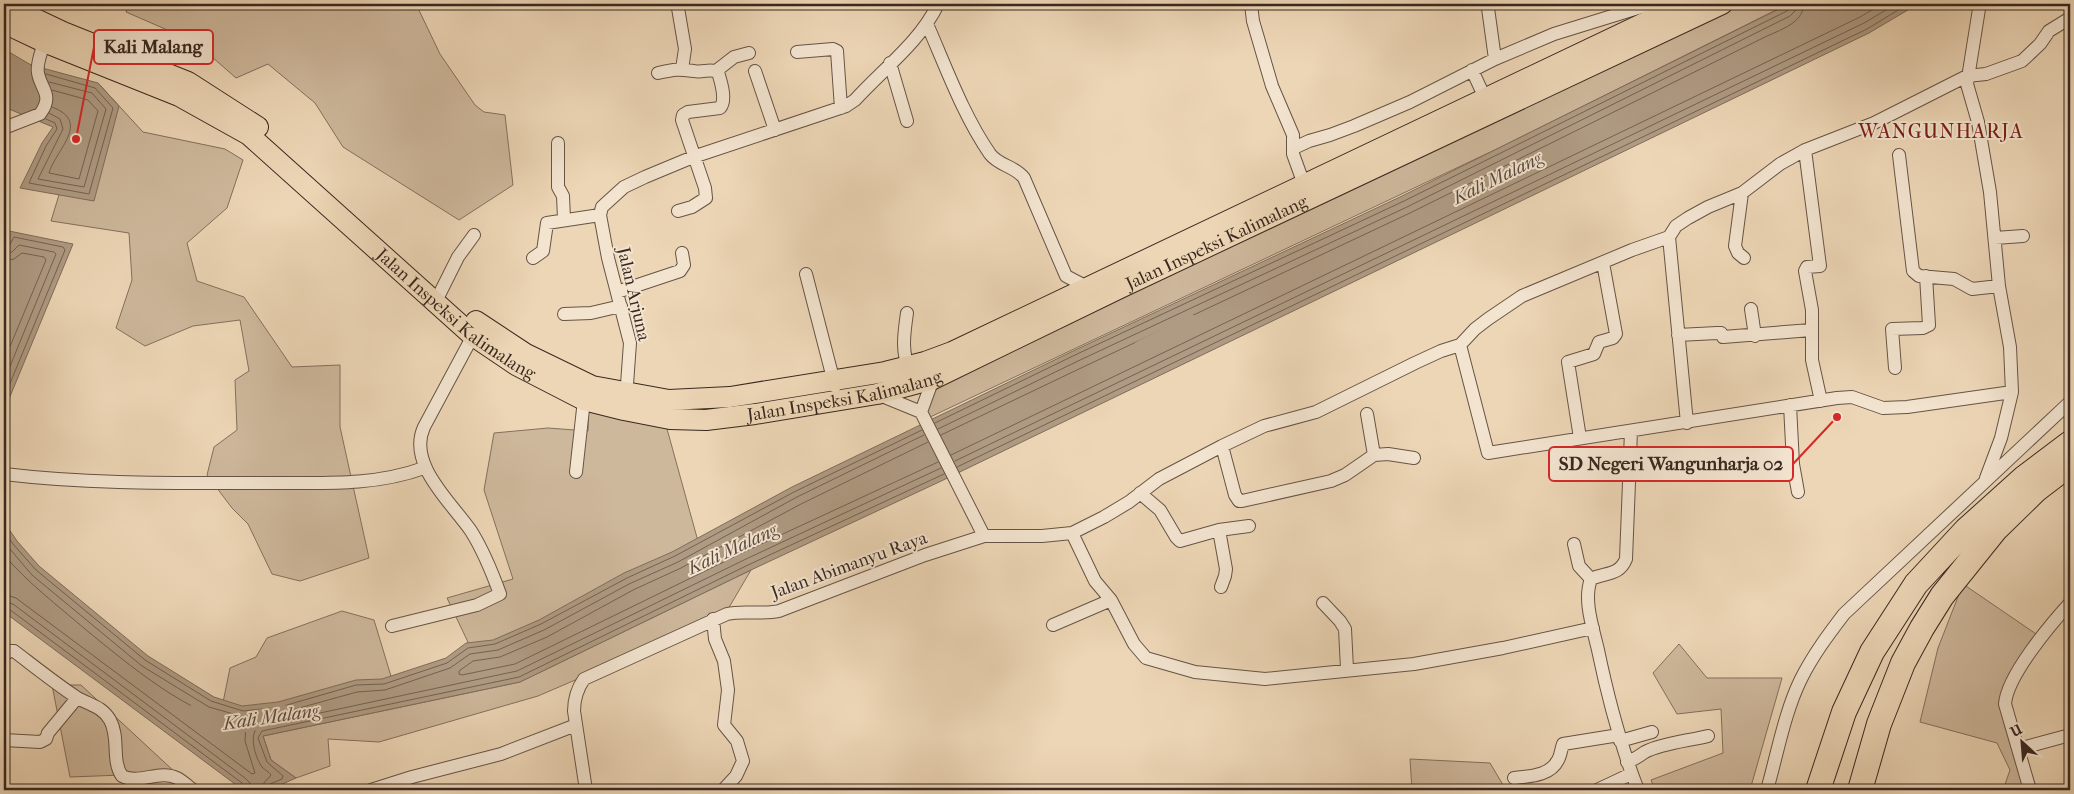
<svg xmlns="http://www.w3.org/2000/svg" width="2074" height="794" viewBox="0 0 2074 794" font-family="'IM FELL French Canon',serif">
<rect width="100%" height="100%" fill="#edd6b6"/>
<filter id="stains"><feTurbulence type="fractalNoise" baseFrequency=".004" numOctaves="4"/><feColorMatrix values="0 0 0 0 .2 0 0 0 0 .09 0 0 0 0 .02 0 0 0 .5 -.17"/></filter>
<radialGradient id="worn" r=".72"><stop offset=".6" stop-color="#630" stop-opacity="0"/><stop offset="1" stop-color="#630" stop-opacity=".3"/></radialGradient>
<!-- green -->
<path fill="#ceb89c" stroke="#83705e" d="M129 4H416L440 54 475 105 484 112 505 115 513 185 459 220 343 147 315 103 268 64 236 78 195 42 126 12Z
M1722 4H1788L1503 146 926 419 928 391Z
M98 83 143 132 225 149 243 160 227 208 187 243 197 281 244 297 292 367 340 365V427L369 558 300 581 272 574 248 524 232 508 207 475 214 447 237 430 235 380 249 371 240 320 193 326 145 346 116 328 132 280 129 233 51 221 76 139Z
M589 397 664 418 704 563 476 659 447 598 513 579 484 490 494 433 548 428 588 431Z
M751 570 724 616 538 696 379 742 328 739 330 766 296 778 271 760 263 736 520 682Z
M1963 584 2042 638 2006 694 2026 790H2003L2010 770 1997 743 1920 722 1938 648Z
M342 611 374 620 397 696 218 727 230 668 256 657 267 638Z
M1679 644 1707 678H1782L1750 790H1655L1651 780 1723 753 1721 709 1677 714 1653 673Z
M52 685H81L176 773 70 777Z
M1410 759 1490 763 1506 790H1412Z"/>
<!-- water -->
<path fill="#af9b83" stroke="#7f6d5b" d="M1789 4H1918L1869 33 937 483 751 570 520 682 263 736 271 760 296 778 269 790H240L239 787 4 612V522L17 541 39 566 148 656 214 697 242 706 278 702 356 680 382 679 446 658 466 643 493 640 539 620 624 573 672 552 792 487 1073 351 1402 196Z
M4 49 31 65 98 83 119 106 94 201 20 188 42 143 53 127 4 107Z
M9 231 73 244 4 411V250Z"/>
<g fill="none" stroke-linecap="round" stroke-linejoin="round">
<!-- shore -->
<path stroke="#746252" stroke-width="1" d="M49 82 92 93 106 109 84 187 38 179 63 129 60 119 49 113
M52 107C92 122 56 149 49 173L79 179 98 111 88 100 52 90
M46 119 55 123 57 129 46 146 29 183 89 194 113 108 95 88 46 74
M4 247 9 246 14 237 63 247 65 250 4 398
M4 253 12 252 19 245 54 252 56 254 4 381
M4 261 14 259 22 253 44 257 46 260 4 361
M935 423 1075 355 1404 201 1787 11 1790 4
M938 429 1078 361 1407 207 1790 16 1795 11 1797 4
M941 435 1081 368 1410 213 1763 38C1779 30 1803 24 1804 4
M928 442 801 504 681 568 633 590 547 637 500 657 473 661 459 671V674L462 675 515 664 742 553 938 462
M951 455 1860 17 1882 4
M955 461 1864 23 1896 4
M957 467 1867 29 1908 4
M4 531 13 544 36 570 145 660 211 701 243 711 280 707 356 685 384 684 447 663 468 648 495 644 541 624 627 578 675 556 794 492 922 430
M4 542 32 575 142 666 209 707 244 717 281 713 357 692 385 690 450 668 470 654 498 650 544 630 629 584 678 562 797 497 924 435
M4 555C28 583 57 605 85 629 128 664 191 718 246 725L245 741 255 773 252 774 16 598 4 594
M4 602 13 604 245 778 250 783 251 790
M4 608 9 609 242 783 244 790
M262 790 264 783 271 775C269 772 265 770 262 767 255 757 248 734 259 726L517 671 746 559 941 468
M268 790 270 784 282 779 283 776 267 762 258 738 262 731 519 677 748 565 944 474"/>
<!-- river -->
<path stroke="#af9b83" stroke-width="20" d="M1142 350 1193 325
M953 442 1021 409
M887 474 919 459
M196 714 218 727 284 715"/>
<!-- minor casing -->
<g stroke="#655446" stroke-width="14">
<path id="minor" d="M1251 4 1253 21 1272 86 1293 135V154L1306 190
M1978 4 1979 9 1967 84 1978 122 1990 192 1999 286 2010 347 2012 392 2001 438 1986 478
M678 8 685 49 682 69
M1488 8 1495 59
M927 24C946 67 963 115 990 154 999 166 1015 166 1024 178L1066 276 1087 287
M797 52 833 49 837 51 841 108
M890 63 907 121
M1472 70 1485 98
M716 71 734 57 749 53
M755 71 775 130
M658 73C676 69 677 69 694 71 703 73 710 68 718 72 721 82 727 100 720 108L688 112 683 115 682 120 705 188 706 198 692 207 678 211
M4 128 40 114C54 95 41 90 38 73 36 64 42 51 44 42
M558 143V187L563 196 564 219
M1294 148 1309 141 1330 135 1354 126 1410 102 1495 59 1554 34 1651 4
M1805 150 1820 266 1807 267 1805 271 1812 310V360L1821 401
M1899 155 1913 271 1919 276 1954 279 1972 289 1999 286
M1742 193 1735 246 1738 253 1744 258
M1669 237 1687 423
M1995 238 2023 236
M533 258 543 251 547 223 600 215
M806 274 835 386
M617 292 680 271 684 265 682 253
M435 303 458 257 474 235
M1751 309 1755 336
M907 313C904 334 901 352 910 372
M564 314 591 313 621 306
M1678 335 1717 333H1721L1723 337 1811 330
M1460 345 1488 453 1837 398 1852 397 1883 408 1907 407 2012 392
M1895 368 1892 329 1923 328 1929 325 1926 276
M877 394 921 412 984 536H1042L1072 533 1104 517 1129 502 1159 479 1222 446 1264 426 1316 412 1415 363 1441 351 1460 345 1475 329 1488 319 1522 296 1632 250 1669 237 1676 226 1688 218 1708 207 1742 193 1780 164 1805 150 1874 123 1967 76 1986 74 2022 61 2040 44 2049 31 2070 18
M626 398 630 343 608 258 600 215 602 207 624 187 645 177 693 157 846 106 855 100C883 69 920 42 938 4
M1790 405 1793 464 1798 492
M921 412 933 379
M1367 414 1374 455
M1631 431 1626 559C1619 576 1606 572 1591 579 1583 600 1593 628 1598 650 1608 698 1620 744 1638 790
M1580 438 1568 362 1594 354 1599 342 1613 338 1616 334 1603 263
M1222 446 1235 495 1239 501H1242L1331 481 1345 475 1374 455 1388 454 1414 458
M576 472 584 400
M4 474C87 484 171 483 255 483 313 482 369 488 424 468
M1140 493 1160 510 1176 537 1180 541 1219 530 1249 526
M1219 530 1226 569 1225 576 1221 587
M1072 533 1095 581 1111 600 1134 644 1146 658 1195 672 1265 679 1414 664 1503 648 1593 628
M1574 544 1579 566 1591 579
M1323 603 1340 621 1345 629 1347 669
M713 619 715 639 724 661 728 690 724 725 737 741 743 761 736 776 723 790
M1053 625 1111 600
M392 626 477 605 500 594C492 572 483 550 471 531 451 502 407 464 424 427L476 330
M4 655 10 651H14C35 667 55 683 76 697 89 705 102 706 110 720 120 738 111 760 122 776 139 785 159 769 177 778 183 781 188 786 193 790
M4 740 40 742 46 739 48 733 77 698
M1620 741 1652 732
M2018 749 2070 735
M1627 762C1634 760 1639 756 1645 752 1663 743 1688 741 1708 736
M1514 778C1530 776 1550 776 1558 760 1561 755 1561 749 1563 744L1619 735
M371 790 412 777 501 754 576 725
M586 790 574 711C574 698 577 689 584 679L727 614C744 610 760 615 779 611L925 555 984 536
M1597 790 1631 774
M1767 790C1777 755 1785 711 1801 679 1813 655 1828 635 1844 614L2070 402
M2030 790 2005 704C2007 676 2050 625 2070 603"/>
</g>
<!-- primary casing -->
<g stroke="#382820" stroke-width="22">
<g id="primary">
<path d="M4 4 63 32 188 82 258 127"/>
<path id="s1" d="M4 23 44 42 179 96 249 135 473 336 516 365 584 400 624 410 670 419 706 420 755 414 877 394 933 379 1120 288 1722 4"/>
<path d="M476 321 526 354 592 386 669 400 730 397 885 372 925 362 952 352 1684 4"/>
</g>
</g>
<!-- motorway casing -->
<g stroke="#382820" stroke-width="26">
<path id="motorway" d="M1818 790 1844 712 1872 652 1916 584 1966 530 2025 477 2070 443
M1860 790 1879 724 1903 663 1922 628 1942 596 1995 530 2036 490 2070 464"/>
</g>
<!-- minor -->
<use href="#minor" stroke="#f3e4d0" stroke-width="12"/>
<!-- primary -->
<use href="#primary" stroke="#edd6b6" stroke-width="20"/>
<!-- motorway -->
<use href="#motorway" stroke="#edd6b6" stroke-width="24"/>
</g>
<g text-anchor="middle" stroke-width="4" stroke-linejoin="round" paint-order="stroke">
<!-- street labels -->
<g font-size="18" fill="#382820" stroke="#f3e4d0">
<text dy="6" stroke="none"><textPath href="#s1" startOffset="1369">Jalan Inspeksi Kalimalang</textPath></text>
<text transform="translate(634 294) rotate(77)" y="6">Jalan Arjuna</text>
<text dy="6" stroke="none"><textPath href="#s1" startOffset="544">Jalan Inspeksi Kalimalang</textPath></text>
<text dy="6" stroke="none"><textPath href="#s1" startOffset="964">Jalan Inspeksi Kalimalang</textPath></text>
<text transform="translate(849 565) rotate(-20)" y="6">Jalan Abimanyu Raya</text>
</g>
<!-- water labels -->
<g font-size="19" font-style="italic" fill="#5c4a3e" stroke="#f3e4d0">
<text transform="translate(1497 177) rotate(-26)" y="7">Kali Malang</text>
<text transform="translate(732 548) rotate(-25)" y="7">Kali Malang</text>
<text transform="translate(271 716) rotate(-8)" y="7">Kali Malang</text>
</g>
<!-- quarter labels -->
<g font-size="20" letter-spacing="1" fill="#7a1f14" stroke="#f3e4d0">
<text x="1941" y="138">WANGUNHARJA</text>
</g>
</g>
<!-- callouts -->
<path fill="none" stroke="#d62828" stroke-width="2" d="M76 139L94 47M1837 417L1793 464"/>
<g fill="#d62828" stroke="#f3e4d0" stroke-width="2">
<circle cx="76" cy="139" r="5"/>
<circle cx="1837" cy="417" r="5"/>
</g>
<g fill="#f3e4d0" stroke="#d62828" stroke-width="2">
<rect x="94" y="30" width="119" height="34" rx="5"/>
<rect x="1549" y="447" width="244" height="34" rx="5"/>
</g>
<g font-size="19" text-anchor="middle" font-weight="bold" fill="#382820">
<text x="153" y="53">Kali Malang</text>
<text x="1671" y="470">SD Negeri Wangunharja 02</text>
</g>
<!-- margin -->
<rect width="2074" height="794" fill="none" stroke="#edd6b6" stroke-width="20"/>
<rect x="5" y="5" width="2064" height="784" fill="none" stroke="#382820" stroke-width="2.5"/>
<rect x="10" y="10" width="2054" height="774" fill="none" stroke="#382820"/>
<!-- north arrow -->
<g transform="translate(2022 742) rotate(334)" stroke="#f3e4d0" stroke-width="4" paint-order="stroke">
<path d="M0-4L9 19L0 12L-9 19Z" fill="#382820"/>
<text y="-8" font-size="14" font-weight="bold" text-anchor="middle" fill="#382820">U</text>
</g>
<rect width="100%" height="100%" filter="url(#stains)"/>
<rect width="100%" height="100%" fill="url(#worn)"/>
</svg>
